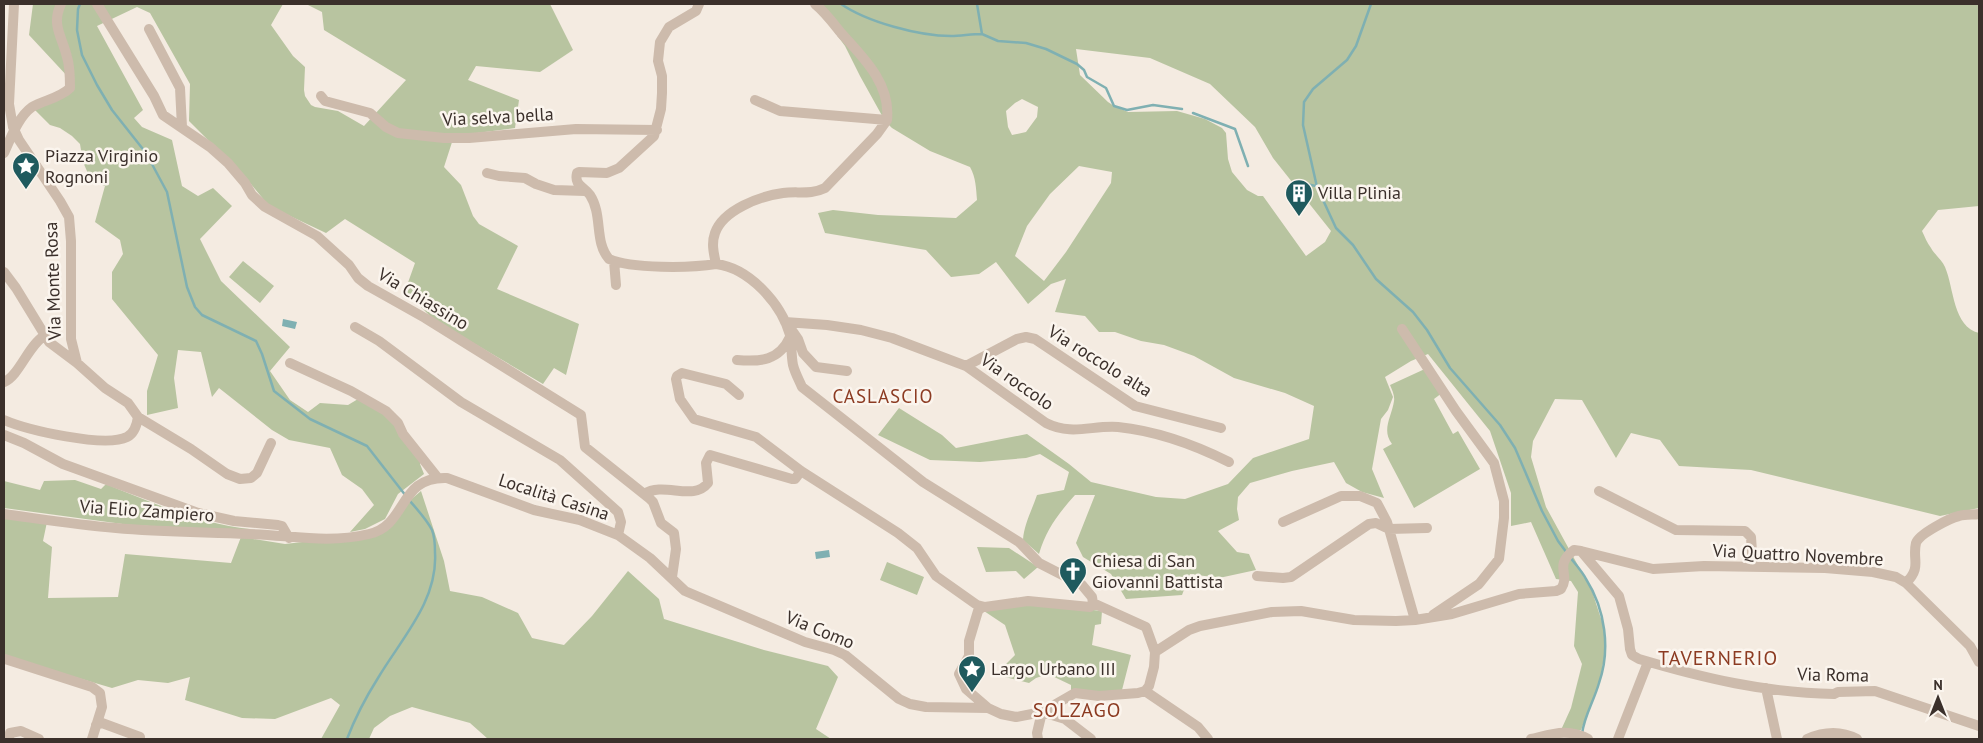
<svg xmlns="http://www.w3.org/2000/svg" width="1983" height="743" viewBox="0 0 1983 743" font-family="'PT Sans',sans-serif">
<rect width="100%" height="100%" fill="#f4ebe1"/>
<!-- green -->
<path fill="#b8c4a0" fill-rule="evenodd" d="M33 4H283L271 25 293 56 305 67 304 90 305 96 311 105 315 107 338 111 364 126 406 80 324 30 322 12 306 4H550L573 50 540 72 476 66 468 80 519 100 515 128 454 136 444 167 461 185 473 216 479 224 518 246 497 289 579 324 566 375 554 368 543 384 434 320 405 291 415 263 345 219 326 233 269 206 246 178 189 121 190 84 150 13 137 7 97 26 143 110 134 118 142 127 172 140 182 186 198 196 213 188 232 206 200 239 221 281 290 347 270 371 290 400 308 412 320 403 348 405 358 399 391 418 421 459 420 464 424 474 398 494 385 519 365 529 350 532 374 505 362 489 342 475 330 448 289 440 272 430 219 388 212 397 201 352 178 350 174 378 178 408 147 415V391L158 355 112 299V272L123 254 120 240 95 222 105 186 96 183 90 178 83 162 80 144 72 136 60 128 50 125 35 110 62 98 69 78 29 35Z
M814 4H1979V206L1938 210 1922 231C1925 237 1927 243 1931 248 1935 255 1942 260 1945 267 1954 288 1953 327 1979 333V508L1940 516 1751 470 1679 466 1660 440 1631 433 1616 458 1582 400 1555 399 1533 441 1531 457 1546 507 1592 591 1603 625 1606 647 1600 680 1581 730H1561L1571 708 1582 664 1574 646 1578 592 1571 581 1556 579 1531 522 1511 526V493L1490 431 1428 354 1411 361 1385 377 1393 397 1388 410 1381 419 1372 469 1384 498 1362 492 1346 483 1334 462 1292 471 1250 483 1238 497 1237 509 1239 520 1218 531 1237 552 1249 554 1256 570 1219 578 1190 574 1182 595 1126 599 1111 574 1083 557 1076 543 1095 495H1075C1058 514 1046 530 1039 554L1023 540C1024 524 1032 510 1037 495L1064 490 1069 472 1040 454 1026 458 980 462 930 460 878 435 899 408 942 435 956 448 1027 434 1069 464 1091 482 1156 497 1185 499 1228 484 1253 458 1309 439 1314 406 1285 393 1234 378 1194 356 1164 345 1141 341 1115 332H1099L1085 316 1055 312 1066 279 1051 284 1028 304 996 262 979 274 951 277 926 250 825 233 818 213 833 210 878 215 956 218 977 200C976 188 976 178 970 167L930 151 892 128 885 121 860 76 845 46ZM1076 49 1150 58 1210 84 1255 127 1273 158 1331 231 1325 242 1306 256 1263 196H1258L1247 190 1232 172 1228 159 1226 133 1222 128 1205 119 1177 111 1128 112 1114 106 1108 102 1080 75ZM1022 99 1038 107 1037 117 1026 132 1012 135 1008 127 1006 111 1015 103ZM1079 166 1112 172 1111 183 1066 252 1044 281 1015 256 1027 226 1050 194Z
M243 261 274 286 260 303 229 277Z
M1427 368 1442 393 1434 399 1453 434 1458 431 1480 469 1414 508 1383 449 1392 444C1381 430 1392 416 1394 401 1395 396 1392 390 1390 385Z
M75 480 101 489 106 484C152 503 201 524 250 529V531L130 525 4 508V481L40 490 44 481Z
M421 491 444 561 450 591 482 597 518 613 532 638 564 645 592 616 628 571 659 599 664 619 764 650 828 666 838 677 816 729 831 739H488L470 723 412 707 390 716 374 728 369 739H321L340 705 331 698 275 719 242 718 185 700 190 677 168 683 138 680 112 688 4 656V517L47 522 43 541 52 547 48 598 118 597 125 554 231 563 241 537 285 544 380 533 408 502Z
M977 547 1009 548 1038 567 1024 579 1016 571 986 572Z
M887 562 924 577 917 595 880 580Z
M1029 603 1102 611 1101 624 1095 625 1092 645 1131 655 1122 690 1090 693 1071 691V685L1048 674 1036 678 1029 683 1001 676 1002 668 1015 655 1005 625 984 611Z"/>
<!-- water -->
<path fill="#7fb0b2" d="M283 319 297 322 295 329 282 326Z
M829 550 830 557 816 559 815 552Z"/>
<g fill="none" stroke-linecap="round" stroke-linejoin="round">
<!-- stream -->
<path stroke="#7fb0b2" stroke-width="2.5" d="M80 4 78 9 77 30 82 55 97 85 112 110 146 153 167 192 187 287 195 307 202 315 256 341 262 354 274 391 310 419 367 446 406 496
M841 4C867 22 919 36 951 36 961 36 971 34 982 34
M977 4 982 34 998 41 1026 43 1046 49 1077 64 1084 70 1087 77 1106 88 1114 106 1127 110 1153 105 1182 109
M1371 4 1356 46 1347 60 1313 89 1304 102 1303 125 1317 187 1336 228 1353 245 1376 279 1413 312 1427 330 1450 368 1500 425 1515 448 1542 511 1558 541 1567 553
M1193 113 1235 129 1248 166
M1301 183 1316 186
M1570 557C1575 564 1582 571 1586 579 1605 609 1611 649 1599 683 1594 701 1584 716 1582 734
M347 739C355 718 366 697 378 678 401 639 438 601 435 553 435 545 435 537 432 530 427 520 417 509 409 500"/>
<!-- minor -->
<path stroke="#cdbbac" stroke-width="10" d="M14 4 9 104 13 127 19 140 60 201 69 217 71 241V339L77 363
M97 4 154 96 163 115 210 147 228 163 245 183 252 195 265 207 317 236 349 265 358 278 368 286 425 318 581 415 585 447 649 498 653 502 661 523 674 533 676 549 672 577
M699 4 696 11 669 27 660 42 658 61 662 76V93L661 109 654 136 619 168 607 173 579 172 577 173C574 186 584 186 590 195 603 215 594 242 609 259 631 269 691 268 716 264
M815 4C825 12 833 23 841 33 863 57 891 84 887 120L877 134 825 188C811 195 797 191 783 193 760 196 723 210 715 233 711 244 714 254 716 264 749 268 781 303 790 335 792 345 791 355 793 365 795 373 799 380 802 387L923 482 1019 542 1039 563 1082 585 1092 597 1093 603
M149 29 180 88 182 127
M321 96 325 101 370 113 386 127 398 133 444 138H469L576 129 657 130
M755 100 780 111 887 120
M4 153C11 138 18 117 32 107 44 100 60 98 70 88 70 78 70 66 67 57 62 36 51 25 61 4
M487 173 499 176 525 178 536 184 554 190 585 191
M614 261 616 285
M4 272 16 288 49 342 77 363 105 388 128 403 138 417C137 424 135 433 127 437 105 448 27 430 4 420
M785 322 827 325 861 330 892 338 966 366 1046 423C1072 436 1092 425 1118 427 1157 431 1195 445 1229 462
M789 326 798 339 803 353 816 367 847 371
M355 327 379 341 461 402 560 460 618 512 621 522 618 535
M1402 329 1456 411 1494 463 1504 501V518L1499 559 1479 584 1433 615
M737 360C760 362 779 361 790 337
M290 363 351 391 386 411 398 423 403 434 438 478
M966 366 1017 339 1026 337 1035 339 1135 406 1221 428
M4 382C19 376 28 346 44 336
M739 395 726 384 682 373 677 376 676 379 680 399 694 419 756 437 801 471 898 533 917 548 936 576 977 605 985 607 1028 601 1090 607 1093 603
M138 417 191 449 227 474 240 479 251 478 257 473 271 443
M4 435 24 443 63 464 198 513 234 521 278 525 282 526 289 538
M1599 491 1676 530 1745 531 1751 537 1753 567
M644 494C664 481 693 502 708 483L706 463 710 455 792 479H795L801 471
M4 514C41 519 79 525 116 528 160 532 204 532 249 534 290 535 327 544 369 534 408 525 398 476 447 478L534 510 580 520 618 535 650 558 685 591 805 642 834 650 845 655 899 699 910 704 926 707 988 708 1001 714 1016 717 1042 712 1065 719 1091 739
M1283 522 1341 496H1360L1377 503 1387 522 1415 620
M1581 551 1653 569 1704 566 1825 568 1873 572 1896 577 1906 583 1970 646 1979 662
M1257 576 1283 578 1291 577 1369 524 1376 523 1389 529 1427 528
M1906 583C1922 567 1912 560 1916 543 1919 534 1950 518 1959 516 1966 514 1973 515 1979 514
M1093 603 1146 627 1155 652
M982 607 978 611 969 641V656L959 674 966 689 988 708
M5 659 92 687 100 693 102 707 92 739
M1766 688 1777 739
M1145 691 1198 727 1208 739
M1042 712 1075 693 1099 696 1138 693 1145 691 1149 686 1154 667 1155 652 1189 630 1200 626 1272 612 1301 611 1354 620 1396 621 1415 620 1452 614 1519 594 1556 591 1561 589C1571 574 1553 566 1574 550L1581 551 1619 596 1628 629 1630 649 1632 655 1639 659C1703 678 1766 693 1834 694L1838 692 1875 691 1979 726
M96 725 102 723 140 737
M9 739 10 733 21 731 39 739
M1038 739 1037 733 1042 712
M1531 739C1553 734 1568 728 1588 739
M1618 739 1648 662
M1807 739C1823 732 1840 730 1857 739"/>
</g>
<!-- icons -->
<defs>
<g id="sight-pin" transform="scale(1.4375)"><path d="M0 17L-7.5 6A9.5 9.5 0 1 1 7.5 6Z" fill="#1f5a5e" stroke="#fbf5ee"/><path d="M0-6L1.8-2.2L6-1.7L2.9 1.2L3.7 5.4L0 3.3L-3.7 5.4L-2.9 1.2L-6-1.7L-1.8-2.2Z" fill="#fff"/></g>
<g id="building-pin" transform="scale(1.4375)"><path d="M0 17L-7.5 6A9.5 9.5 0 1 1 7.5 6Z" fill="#1f5a5e" stroke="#fbf5ee"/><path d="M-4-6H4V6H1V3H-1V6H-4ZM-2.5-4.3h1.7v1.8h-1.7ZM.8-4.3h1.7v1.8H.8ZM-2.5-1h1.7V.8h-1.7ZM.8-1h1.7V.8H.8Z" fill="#fff"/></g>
<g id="church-pin" transform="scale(1.4375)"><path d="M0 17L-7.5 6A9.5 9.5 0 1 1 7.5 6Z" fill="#1f5a5e" stroke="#fbf5ee"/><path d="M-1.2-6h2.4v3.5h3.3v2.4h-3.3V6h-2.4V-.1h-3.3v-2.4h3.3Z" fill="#fff"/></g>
</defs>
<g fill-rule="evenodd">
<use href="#sight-pin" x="26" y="166"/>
<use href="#building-pin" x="1299" y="193"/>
<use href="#church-pin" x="1073" y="571"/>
<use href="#sight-pin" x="972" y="669"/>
</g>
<g text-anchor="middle" stroke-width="5" stroke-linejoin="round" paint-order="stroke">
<!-- street labels -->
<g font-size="18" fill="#3b302b" stroke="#fbf5ee">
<text transform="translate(498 117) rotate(-3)" y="6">Via selva bella</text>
<text transform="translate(53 281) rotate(-92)" y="6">Via Monte Rosa</text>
<text transform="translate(423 299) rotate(31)" y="6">Via Chiassino</text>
<text transform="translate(1100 361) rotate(32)" y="6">Via roccolo alta</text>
<text transform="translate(1017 382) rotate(35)" y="6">Via roccolo</text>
<text transform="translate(554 497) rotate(18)" y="6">Località Casina</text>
<text transform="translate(147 511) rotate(4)" y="6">Via Elio Zampiero</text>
<text transform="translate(1798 555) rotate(3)" y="6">Via Quattro Novembre</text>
<text transform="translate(820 630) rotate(22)" y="6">Via Como</text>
<text transform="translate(1833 675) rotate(1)" y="6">Via Roma</text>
</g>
<!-- poi labels -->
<g font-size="18" fill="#3b302b" stroke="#fbf5ee" text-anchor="start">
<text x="45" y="162">Piazza Virginio<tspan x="45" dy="21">Rognoni</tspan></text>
<text x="1318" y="199">Villa Plinia</text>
<text x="1092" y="567">Chiesa di San<tspan x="1092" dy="21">Giovanni Battista</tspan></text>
<text x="991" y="675">Largo Urbano III</text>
</g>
<!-- neighbourhood labels -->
<g font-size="19" letter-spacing="1" fill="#8c3b22" stroke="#fbf5ee">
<text x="883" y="403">CASLASCIO</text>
</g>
<!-- quarter labels -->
<g font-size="20" letter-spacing="1" fill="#8c3b22" stroke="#fbf5ee">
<text x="1718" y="665">TAVERNERIO</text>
<text x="1077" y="717">SOLZAGO</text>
</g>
</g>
<!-- border -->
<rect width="1983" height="743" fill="none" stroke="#3b302b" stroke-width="10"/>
<!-- north arrow -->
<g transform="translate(1938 698)" stroke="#fbf5ee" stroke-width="4" paint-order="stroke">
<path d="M0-4L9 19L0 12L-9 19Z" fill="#3b302b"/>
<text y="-8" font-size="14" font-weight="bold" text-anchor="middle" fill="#3b302b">N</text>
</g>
</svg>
